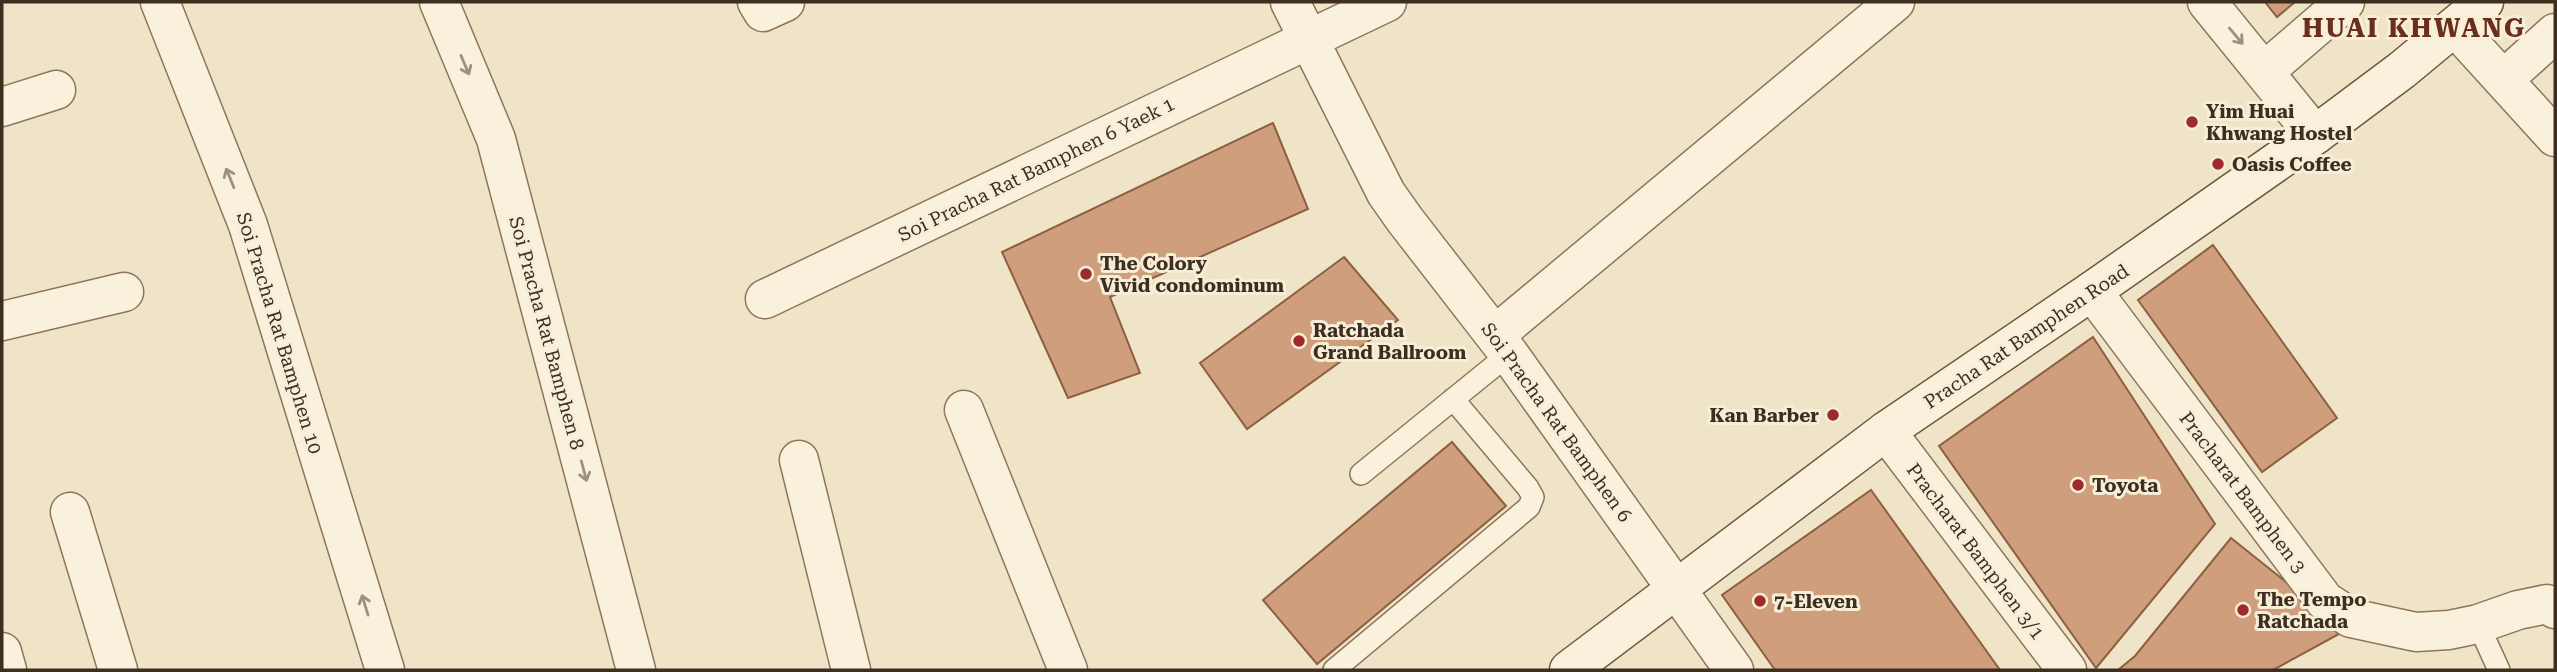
<svg xmlns="http://www.w3.org/2000/svg" width="2557" height="672" viewBox="0 0 2557 672" font-family="'Roboto Serif',serif">
<rect width="100%" height="100%" fill="#f0e4c8"/>
<!-- building -->
<path fill="#cf9f7d" stroke="#8d5f41" stroke-width="2" d="M2265 2H2295L2277 17Z
M1273 123 1308 209 1110 297 1140 373 1068 398 1002 252Z
M2213 245 2337 418 2262 472 2138 300Z
M1344 257 1398 320 1247 429 1200 363Z
M2093 337 2215 524 2096 668 1939 446Z
M1452 442 1506 506 1317 664 1263 600Z
M1871 490 2000 670H1775L1722 595Z
M2231 538 2290 585 2339 634 2273 670H2118L2135 656Z"/>
<g fill="none" stroke-linecap="round" stroke-linejoin="round">
<!-- lane casing -->
<g stroke="#8d765c" stroke-width="24">
<path id="lane" d="M1361 474 1509 354
M2478 624 2499 670
M1334 670 1529 507 1533 497 1528 488 1453 399"/>
</g>
<!-- street casing -->
<g stroke="#8d765c" stroke-width="41">
<path id="street" d="M160 2 248 225 385 670
M439 2 496 139 636 670
M757 2 763 12 785 2
M1290 2 1386 193 1405 220 1509 354 1734 670
M2207 2 2315 135
M2455 27 2555 137
M2265 71 2345 2
M2504 79 2555 33
M2 107 56 90
M2092 291 2325 601 2351 618 2416 632 2449 630 2478 624 2518 610 2547 604 2555 609
M765 299 1387 2
M2 321 124 292
M1495 335 1895 2
M964 410 1068 670
M1886 431 2067 670
M799 460 851 670
M70 512 118 670
M2 652 7 670"/>
</g>
<!-- secondary casing -->
<g stroke="#6f573f" stroke-width="41">
<path id="secondary" d="M1569 670 1886 431 2092 291 2315 135 2402 70 2484 2"/>
</g>
<!-- lane -->
<use href="#lane" stroke="#faf1dc" stroke-width="21"/>
<!-- street -->
<use href="#street" stroke="#faf1dc" stroke-width="38"/>
<!-- secondary -->
<use href="#secondary" stroke="#faf1dc" stroke-width="38"/>
</g>
<!-- one-way arrows -->
<defs><path id="oneway-shaft" d="M-6 0H5M1.5-3L5.5 0L1.5 3" fill="none" stroke-width="1.6" stroke-linecap="round" stroke-linejoin="round" transform="scale(1.75)"/></defs>
<g stroke="#9c907e">
<use href="#oneway-shaft" transform="translate(2236 36) rotate(50)"/>
<use href="#oneway-shaft" transform="translate(465 65) rotate(67)"/>
<use href="#oneway-shaft" transform="translate(230 178) rotate(-112)"/>
<use href="#oneway-shaft" transform="translate(584 471) rotate(75)"/>
<use href="#oneway-shaft" transform="translate(365 605) rotate(-107)"/>
</g>
<!-- markers -->
<g fill="#9e2a2b" stroke="#f7eed8" stroke-width="2.5">
<circle cx="2192" cy="122" r="7"/>
<circle cx="2218" cy="164" r="7"/>
<circle cx="1086" cy="274" r="7"/>
<circle cx="1299" cy="341" r="7"/>
<circle cx="1833" cy="415" r="7"/>
<circle cx="2078" cy="485" r="7"/>
<circle cx="1760" cy="601" r="7"/>
<circle cx="2243" cy="610" r="7"/>
</g>
<g text-anchor="middle" stroke-width="6" stroke-linejoin="round" paint-order="stroke">
<!-- poi labels -->
<g font-size="19" font-weight="bold" fill="#3d2e20" stroke="#f7eed8" text-anchor="start">
<text x="2206" y="118">Yim Huai<tspan x="2206" dy="22">Khwang Hostel</tspan></text>
<text x="2232" y="171">Oasis Coffee</text>
<text x="1100" y="270">The Colory<tspan x="1100" dy="22">Vivid condominum</tspan></text>
<text x="1313" y="337">Ratchada<tspan x="1313" dy="22">Grand Ballroom</tspan></text>
<text x="1819" y="422" text-anchor="end">Kan Barber</text>
<text x="2092" y="492">Toyota</text>
<text x="2257" y="606">The Tempo<tspan x="2257" dy="22">Ratchada</tspan></text>
<text x="1774" y="608">7-Eleven</text>
</g>
<!-- street labels -->
<g font-size="19" fill="#3d2e20" stroke="#f7eed8">
<text transform="translate(1036 169) rotate(-26)" y="7">Soi Pracha Rat Bamphen 6 Yaek 1</text>
<text transform="translate(280 333) rotate(73)" y="7">Soi Pracha Rat Bamphen 10</text>
<text transform="translate(547 333) rotate(75)" y="7">Soi Pracha Rat Bamphen 8</text>
<text transform="translate(2026 336) rotate(-34)" y="7">Pracha Rat Bamphen Road</text>
<text transform="translate(1557 422) rotate(54)" y="7">Soi Pracha Rat Bamphen 6</text>
<text transform="translate(2243 492) rotate(53)" y="7">Pracharat Bamphen 3</text>
<text transform="translate(1976 551) rotate(53)" y="7">Pracharat Bamphen 3/1</text>
</g>
<!-- district labels -->
<g font-size="26" font-weight="bold" letter-spacing="2" fill="#6b2e1e" stroke="#f7eed8">
<text x="2414" y="37">HUAI KHWANG</text>
</g>
</g>
<!-- border -->
<rect width="2557" height="672" fill="none" stroke="#3d2e20" stroke-width="7"/>
</svg>
